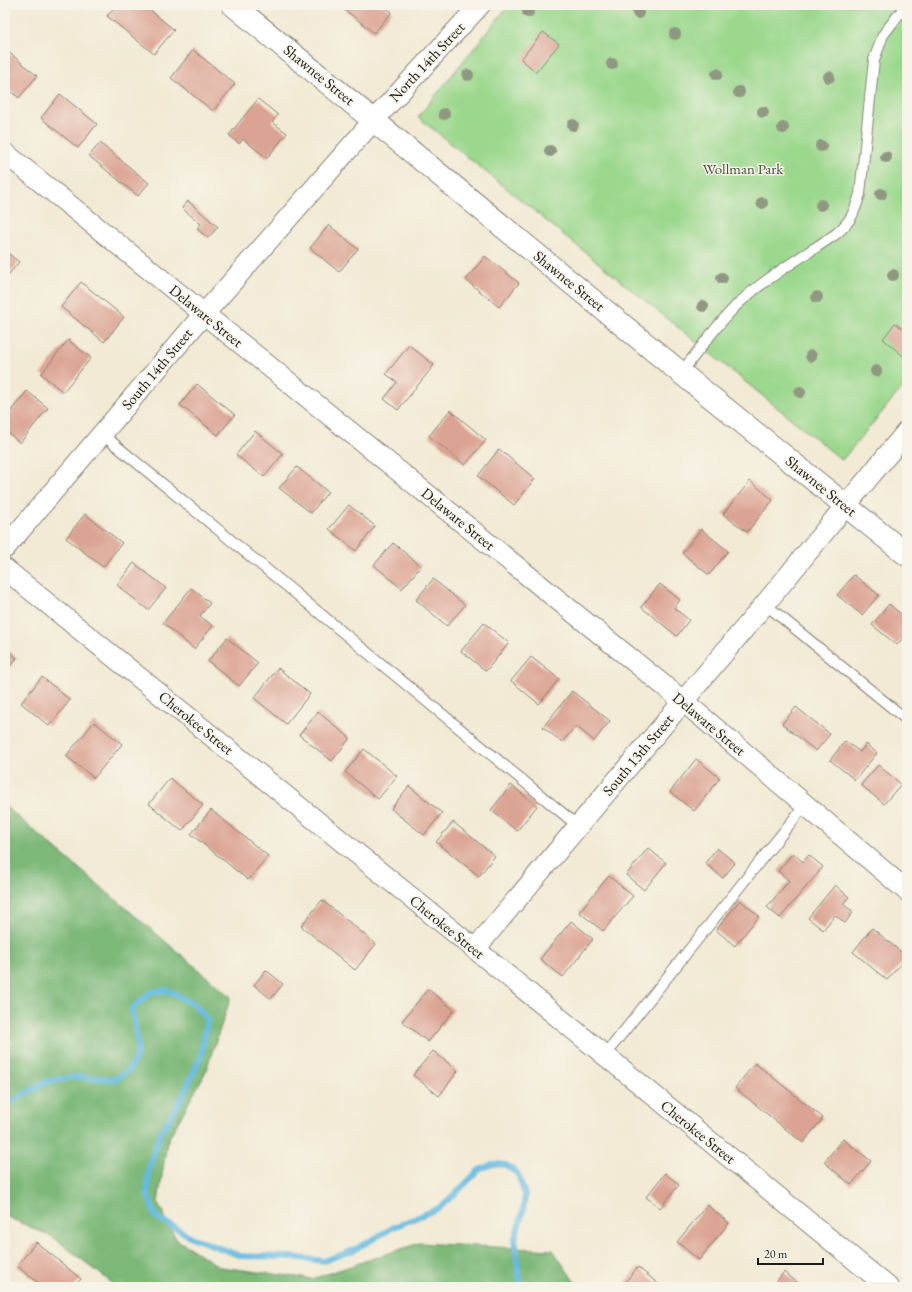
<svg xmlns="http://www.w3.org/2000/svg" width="912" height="1292" viewBox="0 0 912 1292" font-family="'EB Garamond',serif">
<rect width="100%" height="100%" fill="#f7f3e8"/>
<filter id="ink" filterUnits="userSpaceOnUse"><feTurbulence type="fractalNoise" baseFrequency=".025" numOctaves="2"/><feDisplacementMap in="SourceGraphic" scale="8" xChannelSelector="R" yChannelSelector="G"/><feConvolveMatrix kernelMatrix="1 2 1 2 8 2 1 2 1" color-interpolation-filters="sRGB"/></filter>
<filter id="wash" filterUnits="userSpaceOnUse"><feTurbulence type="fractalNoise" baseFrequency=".012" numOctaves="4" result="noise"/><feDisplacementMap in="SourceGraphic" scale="16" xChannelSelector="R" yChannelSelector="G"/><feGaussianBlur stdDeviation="0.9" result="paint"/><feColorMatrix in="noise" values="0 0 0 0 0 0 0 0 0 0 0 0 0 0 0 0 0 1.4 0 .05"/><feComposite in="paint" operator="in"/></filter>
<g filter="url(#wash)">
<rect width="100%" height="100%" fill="#f2ead4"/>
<!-- green -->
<path fill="#9bd88d" stroke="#5c7a54" d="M509 5H907V382L842 460 418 117Z"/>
<!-- forest -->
<path fill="#7cb878" stroke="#4c6a4a" d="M5 806 231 997 205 1073 167 1142 158 1203 176 1239 220 1267 312 1279 419 1243 553 1250 578 1287H117L53 1237 5 1216Z"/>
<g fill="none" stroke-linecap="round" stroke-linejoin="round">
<!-- stream -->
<path stroke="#65bae1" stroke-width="6" d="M5 1106 46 1082 74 1077 116 1079 128 1071 136 1058 138 1046 132 1009 151 992 167 990 194 1004 207 1020 201 1056 182 1098 160 1134 149 1168 147 1194 156 1217 193 1238 241 1256 292 1257 324 1261 354 1250 394 1227 439 1208 457 1192 479 1170 493 1164 506 1165 518 1174 525 1195 523 1211 515 1238 519 1277 523 1287"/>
</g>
<g id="blocks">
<!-- building -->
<path fill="#dba393" d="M116 5H144L174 30 154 54 107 16Z
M347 5H383L392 12 374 33 344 9Z
M543 32 559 44 536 72 521 59Z
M5 49 37 76 19 98 5 87Z
M193 50 235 84 213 111 171 78Z
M60 94 97 124 78 148 41 118Z
M258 99 278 115 272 122 287 133 267 158 243 139 239 144 229 135Z
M100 143 149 183 138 196 89 156Z
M188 201 218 227 208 238 197 229 201 224 182 208Z
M329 225 358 249 339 272 310 248Z
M5 251 19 262 5 279Z
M485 256 519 283 499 307 466 280Z
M81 282 124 317 104 342 61 307Z
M895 323 907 332V359L883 339Z
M68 340 91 358 63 392 41 374Z
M409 345 434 365 398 410 384 399 397 382 386 374Z
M197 384 235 415 218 435 180 405Z
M27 391 48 408 20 443 5 430V418Z
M450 410 486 440 465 465 429 436Z
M255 431 283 454 264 477 236 455Z
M499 449 535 479 514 505 478 476Z
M297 467 328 492 311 513 279 488Z
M750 481 773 500 747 532 723 514Z
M349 505 375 526 356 551 329 529Z
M85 514 122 543 103 567 66 538Z
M701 529 728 551 709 575 682 553Z
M393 543 421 566 402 589 374 565Z
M134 563 166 588 148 610 117 585Z
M854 575 879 595 862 615 837 595Z
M433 579 465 605 447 626 416 600Z
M660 584 680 600 674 608 689 620 677 636 641 607Z
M191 588 210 603 200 616 213 626 194 649 163 623Z
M889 604 907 619V633L897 645 872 625Z
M484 623 509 643 486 671 461 651Z
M227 638 258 663 239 686 208 661Z
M5 648 17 658 5 672Z
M531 657 559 679 539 704 511 681Z
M278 668 310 694 286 724 254 698Z
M42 677 70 700 49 726 21 703Z
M572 691 610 721 594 741 576 726 562 742 543 727Z
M796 707 830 734 816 751 782 724Z
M318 712 350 738 332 761 299 735Z
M94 722 122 744 94 778 66 756Z
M845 741 860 752 866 744 877 753 855 780 830 760Z
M364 749 397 776 378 799 345 772Z
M696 759 720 778 694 811 670 792Z
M878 765 901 784 884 804 861 785Z
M170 778 203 805 182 831 149 804Z
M511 785 537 806 517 831 491 810Z
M409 786 442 813 424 835 391 809Z
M211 810 268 856 248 880 191 834Z
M453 822 495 856 479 876 436 842Z
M648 848 666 863 644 890 626 875Z
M717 848 735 863 723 878 705 863Z
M793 853 803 862 809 855 823 867 780 918 767 907 789 881 778 871Z
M609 876 633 896 603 931 579 912Z
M835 885 849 897 843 904 853 912 845 923 835 915 823 930 808 918Z
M322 900 376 944 355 970 301 926Z
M740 900 759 916 735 946 716 930Z
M571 921 593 939 563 977 540 959Z
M872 928 907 957 887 980 853 952Z
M266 970 283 984 271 999 254 985Z
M428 989 454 1010 428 1042 402 1021Z
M433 1051 458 1071 439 1096 413 1075Z
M755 1063 823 1118 803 1143 735 1088Z
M843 1139 871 1161 851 1185 824 1162Z
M665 1173 679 1185 660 1208 646 1197Z
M707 1205 729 1223 699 1260 677 1242Z
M36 1242 81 1279 74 1287H43L17 1266Z
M638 1267 662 1287H633L626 1281Z
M784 1272 803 1287H772Z"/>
</g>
</g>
<g filter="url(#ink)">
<use href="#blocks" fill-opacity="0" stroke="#878378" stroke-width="1"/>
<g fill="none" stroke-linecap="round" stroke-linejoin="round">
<!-- service casing -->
<g stroke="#878378" stroke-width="12">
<path id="service" d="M681 373C700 349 717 324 739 303 768 276 804 256 836 234 852 220 854 213 860 194L874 60 883 35 906 5
M102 434 578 826
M765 604 907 720
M605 1055 805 805"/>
</g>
<!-- minor casing -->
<g stroke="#878378" stroke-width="22">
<path id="minor" d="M5 153 683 701 907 891
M5 548 204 314 374 120 480 5
M5 569 475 949 888 1287
M475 949 765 604 907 431"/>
</g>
<!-- tertiary casing -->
<g stroke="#878378" stroke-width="24">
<path id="tertiary" d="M233 5 681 373 907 555"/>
</g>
<!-- service -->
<use href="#service" stroke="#fff" stroke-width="10"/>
<!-- minor -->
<use href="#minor" stroke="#fff" stroke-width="20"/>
<!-- tertiary -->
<use href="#tertiary" stroke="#fff" stroke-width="22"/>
</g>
<!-- trees -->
<g fill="#919882">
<circle cx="528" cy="12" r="6"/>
<circle cx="638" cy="13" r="6"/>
<circle cx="675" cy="34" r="6"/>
<circle cx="612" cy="64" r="6"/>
<circle cx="717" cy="74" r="6"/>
<circle cx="468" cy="75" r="6"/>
<circle cx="829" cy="77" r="6"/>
<circle cx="739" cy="92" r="6"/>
<circle cx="763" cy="112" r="6"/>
<circle cx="444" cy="114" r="6"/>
<circle cx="573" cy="125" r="6"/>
<circle cx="783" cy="128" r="6"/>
<circle cx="821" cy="146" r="6"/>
<circle cx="550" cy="151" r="6"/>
<circle cx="886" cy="157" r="6"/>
<circle cx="881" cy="194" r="6"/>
<circle cx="762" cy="203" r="6"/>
<circle cx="821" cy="205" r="6"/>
<circle cx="893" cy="275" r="6"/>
<circle cx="722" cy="278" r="6"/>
<circle cx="817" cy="297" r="6"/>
<circle cx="703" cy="306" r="6"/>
<circle cx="811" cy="356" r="6"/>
<circle cx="876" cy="371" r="6"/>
<circle cx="800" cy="392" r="6"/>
</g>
</g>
<g text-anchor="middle" stroke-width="3" stroke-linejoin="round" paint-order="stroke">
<!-- street labels -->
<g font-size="15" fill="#1c1c1c" stroke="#f7f3e8">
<text transform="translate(427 62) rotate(-47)" y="5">North 14th Street</text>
<text transform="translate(319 75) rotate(39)" y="5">Shawnee Street</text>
<text transform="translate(569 281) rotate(39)" y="5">Shawnee Street</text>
<text transform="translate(206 316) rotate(39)" y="5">Delaware Street</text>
<text transform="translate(157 369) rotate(-50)" y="5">South 14th Street</text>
<text transform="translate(821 486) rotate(39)" y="5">Shawnee Street</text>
<text transform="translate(458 519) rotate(39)" y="5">Delaware Street</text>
<text transform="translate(196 723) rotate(39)" y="5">Cherokee Street</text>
<text transform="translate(709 724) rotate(40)" y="5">Delaware Street</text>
<text transform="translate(638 755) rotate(-50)" y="5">South 13th Street</text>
<text transform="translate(447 927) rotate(39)" y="5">Cherokee Street</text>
<text transform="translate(698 1132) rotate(39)" y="5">Cherokee Street</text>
</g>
<!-- park labels -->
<g font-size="15" fill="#42543e" stroke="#f7f3e8">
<text x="743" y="174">Wollman Park</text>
</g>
</g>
<!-- margin -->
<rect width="912" height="1292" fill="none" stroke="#f7f3e8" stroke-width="20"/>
<!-- scale -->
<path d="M758 1258v6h65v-6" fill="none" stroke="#1c1c1c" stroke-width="2"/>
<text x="764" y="1258" font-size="12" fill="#1c1c1c" stroke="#f7f3e8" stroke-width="3" paint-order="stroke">20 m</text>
</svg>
